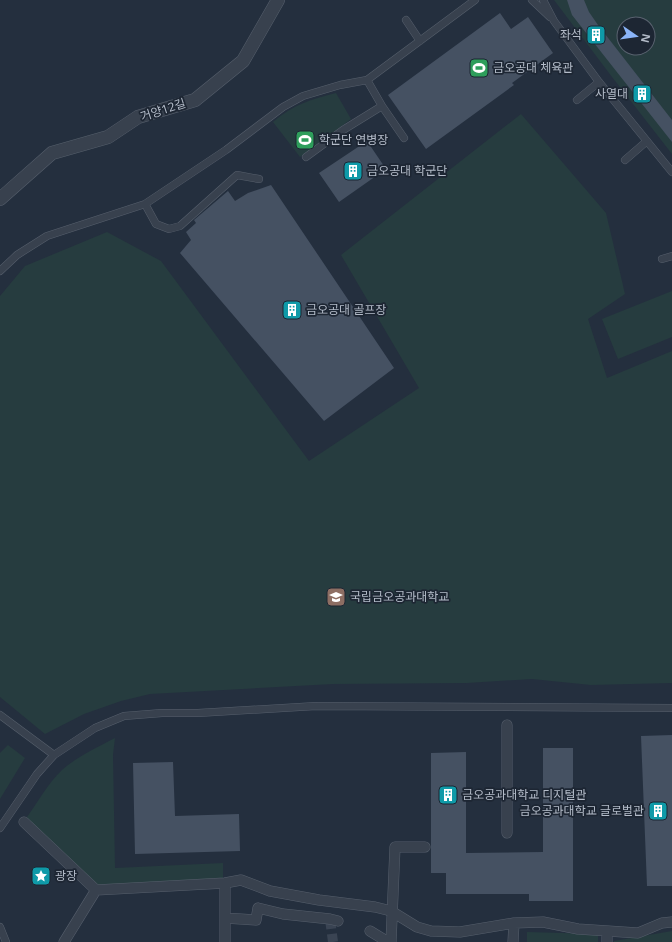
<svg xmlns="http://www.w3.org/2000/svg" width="672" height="942" viewBox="0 0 672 942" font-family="'Noto Sans','Noto Sans KR',sans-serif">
<rect width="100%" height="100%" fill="#242f3e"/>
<!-- green -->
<path fill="#263c3f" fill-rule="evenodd" d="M554 0H672V154L612 77ZM624 24H648V48H624Z
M336 93 351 119 300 157 273 122C295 104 309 100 336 93Z
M521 114 606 213 625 294 588 319 607 378 672 351V683L591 685 532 679 467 683 333 684 150 694 121 701 84 714 45 734 0 697V296L25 266 107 232 161 261 309 461 419 388 341 255Z
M672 291V337L618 359 602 319Z
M115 738 113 755 115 868 223 863V882L97 886 28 820 27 817C38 802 48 783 62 770 78 756 96 748 115 738Z
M8 745 25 758 0 799V753Z
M672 931V942H614V941Z
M527 932 598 934V942H527Z"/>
<!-- building -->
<path fill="#455162" d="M567 0H584L589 12 598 25 672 120V142L572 15Z
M500 13 511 29 528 17 553 53 512 83 514 85 426 149 388 95Z
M367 141 386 169 339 202 319 173Z
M271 185 394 368 324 421 180 253 191 240 186 232 196 223 194 220 228 191 235 201 248 193Z
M672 735V886H647L641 736Z
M543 748H573V901H529V894H446V873H431V753L466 752V853L543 852Z
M173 762 175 816 239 814 240 851 135 854 133 763Z"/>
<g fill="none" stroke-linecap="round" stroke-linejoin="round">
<!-- pedestrian-tunnel -->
<path stroke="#3a4453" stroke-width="10" stroke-dasharray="10 5" stroke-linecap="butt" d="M330 919 333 942"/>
<!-- service casing -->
<g stroke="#565f6c" stroke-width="8">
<path id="service" d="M532 0 550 17
M543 0 554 21 599 82 672 172
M406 20 420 41
M577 100 599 82
M382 106 404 138
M306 157 343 130 382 106 367 80
M625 160 647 141
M145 204 156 224 169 229 180 226 237 175 259 179
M662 259 672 256
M0 271 17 255 47 236 145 204 226 150 283 107 303 96 340 85 367 80 475 0
M0 715 54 755
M0 828 37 774 54 755 95 728 124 716 162 713H198L316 706 672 708
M0 927 6 942"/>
</g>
<!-- pedestrian casing -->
<g stroke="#565f6c" stroke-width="11">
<path id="pedestrian" d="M24 822 96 890 225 883 241 880 270 891 319 900 375 907 391 911 417 927 431 931 460 932 514 923 543 922 578 929 638 933 662 923 672 922
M507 833V725
M225 918 256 920 258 908 283 914 330 919 338 921
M370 931 388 942
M64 942 96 890
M225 942V883
M391 942 395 847H425
M513 942 514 923
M607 942V932"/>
</g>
<!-- minor casing -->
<g stroke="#565f6c" stroke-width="14">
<path id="minor" d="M0 199 52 153 108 137 138 117 195 100 243 61 278 0"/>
</g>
<!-- service -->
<use href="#service" stroke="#38414e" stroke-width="7"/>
<!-- pedestrian -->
<use href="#pedestrian" stroke="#38414e" stroke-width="10"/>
<!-- minor -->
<use href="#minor" stroke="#38414e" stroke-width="13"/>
</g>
<!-- icons -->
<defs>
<g id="building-square" transform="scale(1)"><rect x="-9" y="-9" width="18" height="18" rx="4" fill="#0f9aa8" stroke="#1d2633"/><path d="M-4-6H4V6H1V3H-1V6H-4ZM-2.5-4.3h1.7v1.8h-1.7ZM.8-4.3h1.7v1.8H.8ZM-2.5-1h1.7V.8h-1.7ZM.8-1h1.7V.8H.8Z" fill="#fff"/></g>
<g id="stadium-square" transform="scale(1)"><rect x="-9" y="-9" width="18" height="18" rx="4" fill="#2e9e5b" stroke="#1d2633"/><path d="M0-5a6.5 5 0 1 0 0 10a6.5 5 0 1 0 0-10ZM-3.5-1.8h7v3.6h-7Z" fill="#fff"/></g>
<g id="university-square" transform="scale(1)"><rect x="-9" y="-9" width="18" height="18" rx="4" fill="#8d6e63" stroke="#1d2633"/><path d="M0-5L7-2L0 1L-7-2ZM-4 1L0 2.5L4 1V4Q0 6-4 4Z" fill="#fff"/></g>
<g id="sight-square" transform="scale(1)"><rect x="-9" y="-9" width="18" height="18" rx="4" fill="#0f9aa8" stroke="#1d2633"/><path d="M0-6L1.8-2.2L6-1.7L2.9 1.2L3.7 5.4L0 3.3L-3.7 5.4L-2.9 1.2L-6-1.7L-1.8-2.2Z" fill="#fff"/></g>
</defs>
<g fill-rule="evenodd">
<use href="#building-square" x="596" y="35"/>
<use href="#stadium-square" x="479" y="68"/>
<use href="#building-square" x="642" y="94"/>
<use href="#stadium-square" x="305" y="140"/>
<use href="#building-square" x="353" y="171"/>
<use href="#building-square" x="292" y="310"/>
<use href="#university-square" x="336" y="597"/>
<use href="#building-square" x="448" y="795"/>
<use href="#building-square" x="658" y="811"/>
<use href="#sight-square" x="41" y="876"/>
</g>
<g text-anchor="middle" stroke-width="3.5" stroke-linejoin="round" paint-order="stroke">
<!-- poi labels -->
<g font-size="12" fill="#b4bcc9" stroke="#1d2633" text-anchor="start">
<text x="582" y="39" text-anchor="end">좌석</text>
<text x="493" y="72">금오공대 체육관</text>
<text x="628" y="98" text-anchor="end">사열대</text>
<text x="319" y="144">학군단 연병장</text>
<text x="367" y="175">금오공대 학군단</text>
<text x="306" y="314">금오공대 골프장</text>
<text x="350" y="601">국립금오공과대학교</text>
<text x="462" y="799">금오공과대학교 디지털관</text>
<text x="644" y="815" text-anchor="end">금오공과대학교 글로벌관</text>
<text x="55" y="880">광장</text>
</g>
<!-- street labels -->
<g font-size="12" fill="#b4bcc9" stroke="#1d2633">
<text transform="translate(163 110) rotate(-18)" y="4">거양12길</text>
</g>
</g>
<!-- north arrow -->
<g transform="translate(636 36) rotate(103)"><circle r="19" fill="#1d2633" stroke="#59626f"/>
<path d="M0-3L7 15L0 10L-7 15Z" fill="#8ab4f8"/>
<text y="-6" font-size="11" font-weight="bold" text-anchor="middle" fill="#b4bcc9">N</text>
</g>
</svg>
